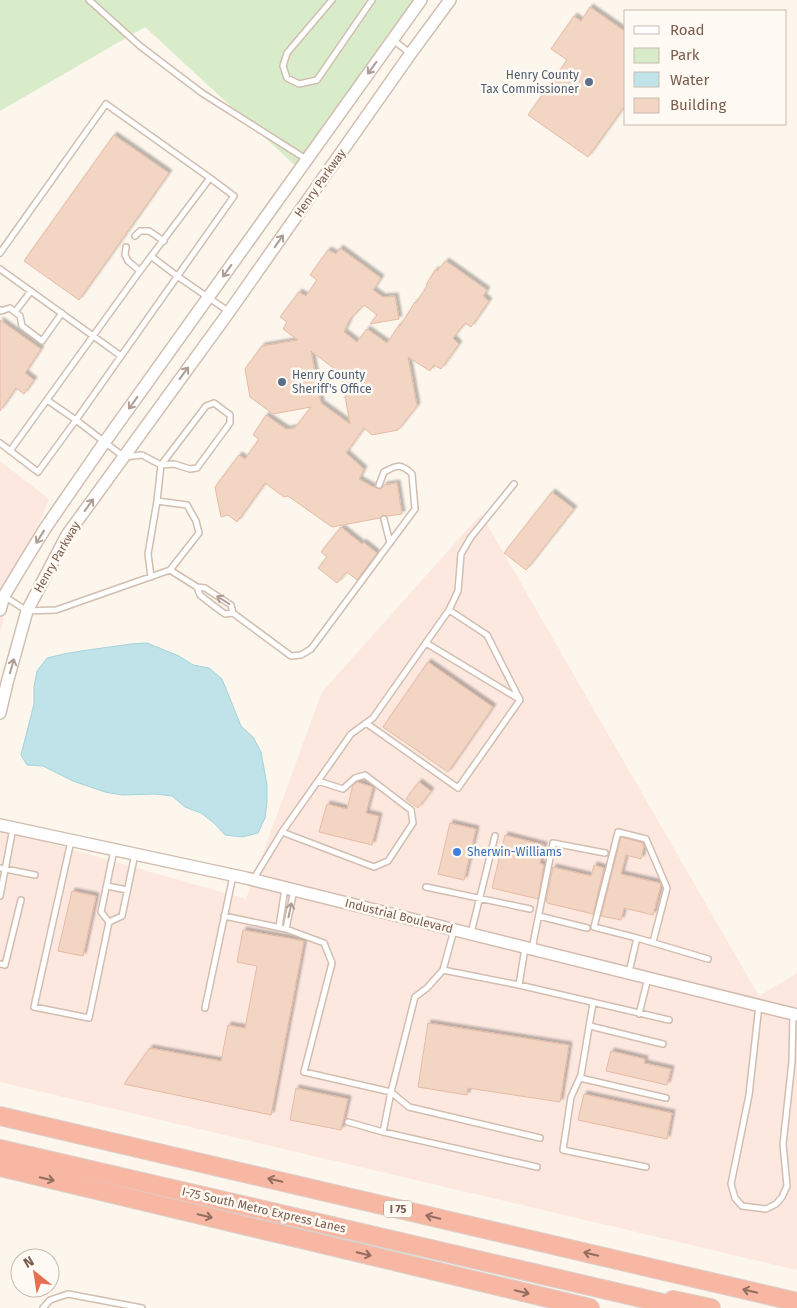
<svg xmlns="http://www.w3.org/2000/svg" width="797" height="1308" viewBox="0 0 797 1308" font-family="'Fira Sans',sans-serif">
<defs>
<filter id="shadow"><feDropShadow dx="3" dy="-3" stdDeviation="1" flood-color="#0004"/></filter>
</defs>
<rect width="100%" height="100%" fill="#fdf6ec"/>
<!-- commercial -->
<path fill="#fde8e0" d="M0 461 49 499 7 604 0 633Z
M481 514 759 996 797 973V1270L0 1082V829L246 899 322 692Z"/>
<!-- green -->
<path fill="#d8ecc9" d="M0 0H425L301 171 145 27 0 111Z"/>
<!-- water -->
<path fill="#bfe3e8" stroke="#a5d3da" d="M147 643 179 656 193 665 209 668 222 679 241 726 253 737 261 752 267 785V802L265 818 258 833 242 837 225 835 214 823 201 813 185 807 172 796 155 794 122 795 105 792 73 781 43 766 27 765 21 755 34 704V687L37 671 47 658 64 654 81 651 131 644Z"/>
<!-- building -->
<path fill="#f3d5c3" stroke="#e6bba3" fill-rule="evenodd" filter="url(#shadow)" d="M590 7 626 32V104L588 157 528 115 567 60 551 49 574 16 581 21Z
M114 135 169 173 79 300 24 261Z
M340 248 381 278 373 290 383 297 395 296 399 319 370 324 377 315 364 305 350 319 344 332 357 342 367 329 387 343 400 324V326L415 302 416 303 427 286 426 285 435 270 437 271 446 261 487 290 483 296 489 301 471 327 465 323 453 338 459 344 441 369 434 365 430 371 408 357 417 406 398 430 372 435 364 428 346 453 364 469 359 479 373 487H375L379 489 382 488 384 485 397 483 402 514 388 516 383 515 380 518 332 527 288 496 284 497 265 483 237 522 228 515 221 517 215 487 239 455 245 459 259 439 253 435 266 415 286 429 295 428 311 407 273 414 250 397 245 369 262 346 298 340 283 329 287 322 280 317 299 292 306 296 317 280 310 275 328 250 336 254ZM311 351 341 374 350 424 321 403Z
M0 320 41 349 25 373 34 380 24 394 16 388 0 411Z
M552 492 574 509 526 570 504 553Z
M341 527 362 544 363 542 377 553 357 580 347 572 337 583 318 568 327 557 321 552Z
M428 662 493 707 448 772 383 727Z
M357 782 373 787 366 813 379 816 372 845 319 832 327 804 347 809 353 785Z
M419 782 431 791 418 808 406 799Z
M450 823 476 829 464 880 438 874Z
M505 835 544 845 540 863 544 865 538 899 492 888Z
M621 837 643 843 644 846 641 859 626 855 621 874 660 883 661 885 653 915 624 908 621 920 601 916Z
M594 865 604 868 593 914 547 903V901H546L553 867 591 876Z
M72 891 96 896 83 956 58 951Z
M243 930 304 941 271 1115 124 1084 150 1048 221 1061 228 1025 245 1028 257 966 237 962Z
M428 1023 569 1045 560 1102 468 1088 467 1095 418 1087Z
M611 1051 645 1059 644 1063 671 1069 667 1085 606 1071Z
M296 1088 348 1099 341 1130 290 1120Z
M584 1094 672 1113 667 1139 578 1120Z"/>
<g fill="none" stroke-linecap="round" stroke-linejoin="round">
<!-- service casing -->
<g stroke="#d1beb0" stroke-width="8">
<path id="service" d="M89 0 140 46 202 93 306 159
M332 0 287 53 283 66 287 78 299 84 317 80 372 0
M393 40 410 53
M135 236 140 231H149L164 241
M126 247 125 255 128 261 140 271
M0 253 106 104 210 178
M152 257 177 276 228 311
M0 269 121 356
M0 310 1 311 10 308 20 316 22 326 42 341 62 313
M15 312 31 291
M214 403 230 415V423L197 468 190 469 174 464 161 465 206 406Z
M0 443 38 472 76 420 124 457 142 455 161 465 157 501 187 505 196 521 199 533 170 570 56 610 27 611 4 596
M10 451 140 271 210 178 234 196 76 420 47 400
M384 519 390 543
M170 570 197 587 205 588 231 605 233 613 225 614 214 606 200 595 197 587
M151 577 148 554 157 501
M449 610 458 591 461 554 471 537 514 484
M233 613 291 656 301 655 311 649 415 509 412 474C401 463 397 465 384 472L379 485
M426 643 519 699
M282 832 374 867 388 861 413 823 411 810 365 775 355 778 343 789 318 781
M71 841 34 1007 89 1018 109 922 122 916 135 854
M0 868 35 875
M253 880 282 832 351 734 373 718 449 610 487 635 520 700 458 788 366 723
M107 886 127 890
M426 887 530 909
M0 896 13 828
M224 916 286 929 324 943 332 963 304 1072 391 1092 409 1107 540 1138
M539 916 587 928
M109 922 101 912 114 850
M279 927 285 888
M286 929 294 890
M471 933 495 836
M637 938 594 927 618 832 646 839 667 888 653 942
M532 949 553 843 605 853
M0 964 5 965 21 900
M443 970 454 930
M629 972 637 938 708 959
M519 985 525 948
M593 1003 581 1075 571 1097 563 1150 646 1167
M759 1005 749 1095 731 1184 735 1198 742 1206 766 1209 776 1204 782 1197 787 1186 783 1144 792 1062 793 1014
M205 1008 233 876
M639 1014 648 978
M590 1026 663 1044
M580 1078 666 1098
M348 1122 383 1132 537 1167
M383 1132 391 1092 415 997 427 988 443 970 519 985 669 1020
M43 1308 50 1300 68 1294 142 1308"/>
</g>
<!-- tertiary casing -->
<g stroke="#d1beb0" stroke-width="14">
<path id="tertiary" d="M0 610 4 596 25 561 46 527 104 443 421 0
M0 713 7 683 27 611 67 535 229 312 411 53 450 0
M0 825 246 878 797 1015"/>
</g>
<!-- motorway casing -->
<g stroke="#dad1cd" stroke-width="20">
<path id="motorway" d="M0 1116 797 1302
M0 1149C228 1203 456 1253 684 1308
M0 1167 590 1308
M673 1300 711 1308"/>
</g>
<!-- service -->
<use href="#service" stroke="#fff" stroke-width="5"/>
<!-- tertiary -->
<use href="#tertiary" stroke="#fff" stroke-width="11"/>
<!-- motorway -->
<use href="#motorway" stroke="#f7b7a3" stroke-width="18"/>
</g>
<!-- one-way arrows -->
<defs><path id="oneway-shaft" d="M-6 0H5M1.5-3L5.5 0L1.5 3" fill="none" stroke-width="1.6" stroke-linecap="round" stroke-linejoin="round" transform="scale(1.25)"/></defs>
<g stroke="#af9d94">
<use href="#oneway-shaft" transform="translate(372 68) rotate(126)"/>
<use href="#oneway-shaft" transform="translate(279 241) rotate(-55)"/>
<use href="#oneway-shaft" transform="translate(227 271) rotate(126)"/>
<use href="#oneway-shaft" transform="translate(184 373) rotate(-54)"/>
<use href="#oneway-shaft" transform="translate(133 403) rotate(126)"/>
<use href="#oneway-shaft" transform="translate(89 505) rotate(-54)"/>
<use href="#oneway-shaft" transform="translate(40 537) rotate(122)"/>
<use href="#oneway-shaft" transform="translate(223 600) rotate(-148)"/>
<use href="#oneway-shaft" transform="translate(12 666) rotate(-74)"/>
<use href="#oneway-shaft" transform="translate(290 910) rotate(-78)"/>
</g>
<g stroke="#936e5e">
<use href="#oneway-shaft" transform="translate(47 1179) rotate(13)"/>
<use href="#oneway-shaft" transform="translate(275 1180) rotate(-167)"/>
<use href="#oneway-shaft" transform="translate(205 1216) rotate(13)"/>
<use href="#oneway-shaft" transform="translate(433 1217) rotate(-167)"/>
<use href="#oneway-shaft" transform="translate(364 1254) rotate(13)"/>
<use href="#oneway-shaft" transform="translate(591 1254) rotate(-167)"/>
<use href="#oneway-shaft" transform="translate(750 1291) rotate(-167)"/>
<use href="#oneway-shaft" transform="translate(522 1292) rotate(13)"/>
</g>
<!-- markers -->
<g fill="#5c6f8a" stroke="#fffaf3" stroke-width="2">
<circle cx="589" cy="82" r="5"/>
<circle cx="282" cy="382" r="5"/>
</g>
<circle fill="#3f7fe0" stroke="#fffaf3" stroke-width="2" cx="457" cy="852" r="5"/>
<g text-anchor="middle" stroke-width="5" stroke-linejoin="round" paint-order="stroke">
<!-- shield labels -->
<rect fill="#fffaf3" stroke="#a28b7f" stroke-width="1" x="384" y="1200.5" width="28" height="17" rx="4"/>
<g font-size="11" font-weight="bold" fill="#7a5c4d">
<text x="398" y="1213">I 75</text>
</g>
<!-- service labels -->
<g font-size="12" fill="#4e5e75" stroke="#fffaf3" text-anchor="end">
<text x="579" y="79">Henry County<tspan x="579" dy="14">Tax Commissioner</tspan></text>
<text x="292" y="379" text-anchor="start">Henry County<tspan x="292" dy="14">Sheriff's Office</tspan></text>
</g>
<!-- street labels -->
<g font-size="12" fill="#7a5c4d" stroke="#fffaf3">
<text transform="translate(320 183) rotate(-55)" y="4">Henry Parkway</text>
<text transform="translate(57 557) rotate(-60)" y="4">Henry Parkway</text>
<text transform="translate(399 916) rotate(14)" y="4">Industrial Boulevard</text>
<text transform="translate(264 1210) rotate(13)" y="4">I-75 South Metro Express Lanes</text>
</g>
<!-- shop labels -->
<g font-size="12" fill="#366cbe" stroke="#fffaf3" text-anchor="start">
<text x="467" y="856">Sherwin-Williams</text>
</g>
</g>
<!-- legend -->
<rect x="624" y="10" width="162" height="115" fill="#fffaf3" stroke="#cabbb1"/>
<rect x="634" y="26" width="25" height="8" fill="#ffffff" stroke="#cabbb1"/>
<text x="670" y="35" font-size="15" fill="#7a5c4d">Road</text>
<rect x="634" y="48" width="25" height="15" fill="#d8ecc9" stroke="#cabbb1"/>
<text x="670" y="60" font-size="15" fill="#7a5c4d">Park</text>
<rect x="634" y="72" width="25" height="15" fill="#bfe3e8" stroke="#cabbb1"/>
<text x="670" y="85" font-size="15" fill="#7a5c4d">Water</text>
<rect x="634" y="98" width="25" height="15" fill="#f3d5c3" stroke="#cabbb1"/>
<text x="670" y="110" font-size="15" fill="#7a5c4d">Building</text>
<!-- north arrow -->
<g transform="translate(35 1273) rotate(330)"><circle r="24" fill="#fffaf3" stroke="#cabbb1"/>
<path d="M0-4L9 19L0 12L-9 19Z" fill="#e76f51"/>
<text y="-8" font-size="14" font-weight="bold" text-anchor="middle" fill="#7a5c4d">N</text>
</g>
</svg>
